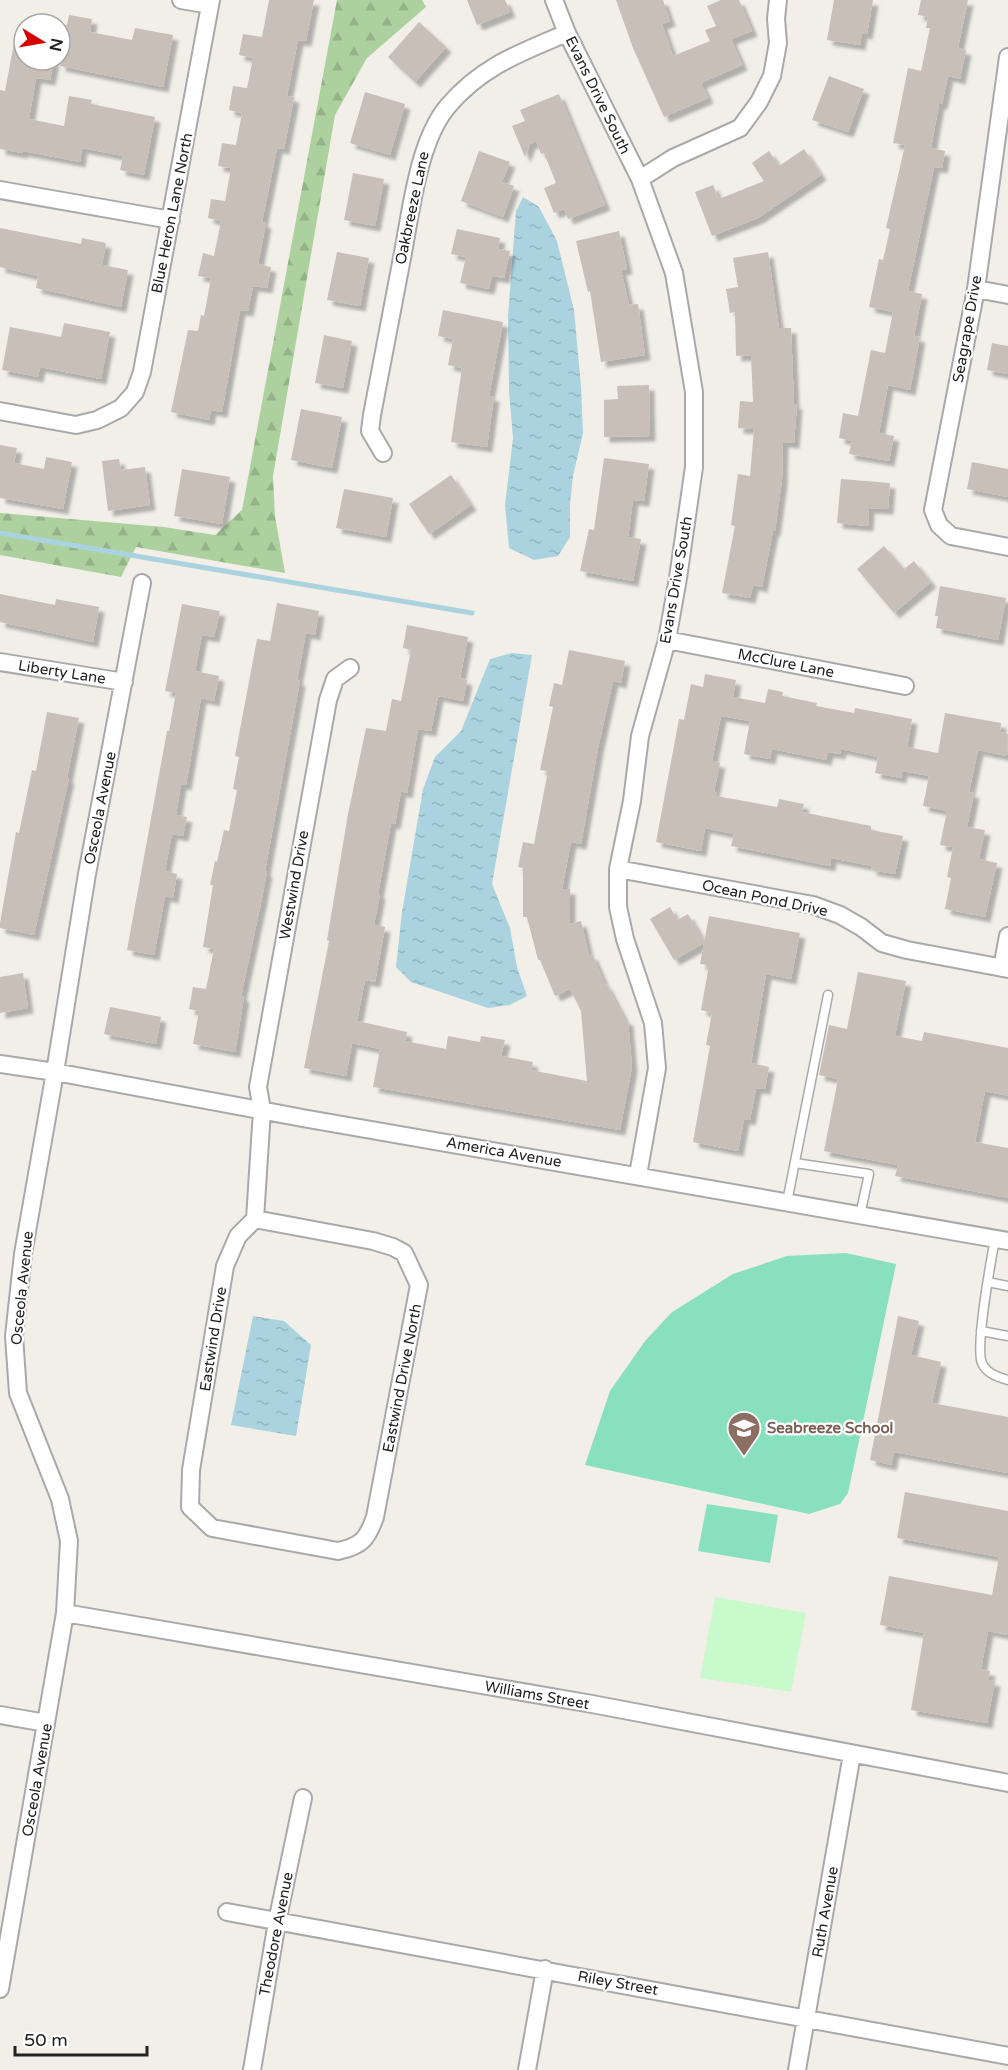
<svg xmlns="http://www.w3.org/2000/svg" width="1008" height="2070" viewBox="0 0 1008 2070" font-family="'Varela Round',sans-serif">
<defs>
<pattern id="forest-firs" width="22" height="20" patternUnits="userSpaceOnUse" patternTransform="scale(1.5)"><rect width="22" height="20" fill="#add19e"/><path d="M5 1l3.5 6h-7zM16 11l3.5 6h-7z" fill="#95b388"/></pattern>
<pattern id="water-ripples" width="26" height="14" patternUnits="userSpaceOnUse" patternTransform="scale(1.5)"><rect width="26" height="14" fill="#aad3df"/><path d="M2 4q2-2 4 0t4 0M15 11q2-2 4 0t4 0" fill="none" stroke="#92b5bf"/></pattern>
<filter id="shadow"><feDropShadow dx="5.5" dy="5.5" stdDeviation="1.5" flood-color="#0004"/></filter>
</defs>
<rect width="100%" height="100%" fill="#f2efe9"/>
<!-- forest -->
<path fill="url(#forest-firs)" d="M337 0H422L426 7 367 58 335 115 273 476 275 516 285 573 136 547 121 577 0 555V513L164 527 215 535 242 510Z"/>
<!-- park -->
<path fill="#c8facc" d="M715 1597 806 1613 791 1692 700 1678Z"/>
<!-- pitch -->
<path fill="#88e0be" d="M846 1253 896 1264 848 1493 840 1504 809 1514 585 1465 610 1391 645 1341 672 1312 733 1274 787 1256Z
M707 1504 778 1515 770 1563 698 1551Z"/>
<!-- water -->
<path fill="url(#water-ripples)" d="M523 197 539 207 557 241 574 310 581 386 583 433 573 476 570 504V537L558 556 534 560 509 548 505 505 513 438 509 391 508 316 516 211Z
M512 653 532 655 492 884 510 928 517 967 527 996 510 1005 488 1008 411 982 396 967 402 912 423 789 435 757 461 731 490 659Z
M253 1316 284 1321 311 1345 296 1436 231 1425Z"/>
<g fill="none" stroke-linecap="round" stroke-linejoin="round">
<!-- stream -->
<path stroke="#aad3df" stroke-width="5" d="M0 533 472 613"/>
</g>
<!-- building -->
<path fill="#c7bfb8" filter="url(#shadow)" d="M269 0H314L306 41 298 40 287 96 294 97 284 149 277 148 262 222 266 223 258 264 271 267 267 288 253 286 248 311 240 310 222 412 211 410 209 420 171 412 188 330 198 331 201 315 204 316 211 278 198 276 203 253 214 256 221 221 208 218 211 199 225 201 231 168 218 166 222 143 236 145 242 113 229 110 233 86 247 88 253 58 239 55 243 34 262 37Z
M467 0H505L510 12 477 25Z
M616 0H663L670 21 662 24 673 56 710 41 705 30 716 26 707 6 721 0H739L752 31 731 39 742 65 701 83 708 98 664 117 633 48Z
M834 0H873L867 34 862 33 860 45 827 40Z
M921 0H968L958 48 966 50 960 79 948 76 942 104H939L931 148 945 151 942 168 934 167 908 291 922 294 914 336 920 337 910 390 888 385 879 433 894 436 889 461 849 454 852 441 839 438 843 413 858 416 871 350 885 353 893 312 869 307 879 259 883 260 890 229 886 228 905 145 893 143 908 68 921 71 930 28H926L928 17 918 15Z
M69 15 92 19 90 32 132 40 135 28 173 35 163 87 60 66V24L67 25Z
M419 22 446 47 415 82 388 57Z
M17 27 24 28V60H54L50 80 36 78 29 119 64 126 69 96 92 100 91 104 155 117 144 175 120 170 123 156 82 148 80 162 23 151 22 153 0 149V90L5 91Z
M829 76 864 89 848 132 812 120Z
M365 92 405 104 390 155 350 143Z
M559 94 605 205 568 219 564 209 554 213 544 188 556 183 544 153 541 154 536 141 530 144 525 157 512 126 525 121 520 110Z
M804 149 821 175 758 218 712 236 695 192 713 185 719 199 764 181 752 163 769 151 779 166Z
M479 151 510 162 502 182 514 186 503 217 461 201Z
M353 173 384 179 375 226 344 220Z
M0 228 81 244 82 238 106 243 102 265 128 270 121 307 36 288 38 276 0 267Z
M457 229 500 238 498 249 510 251 504 278 492 276 489 289 460 283 466 257 451 254Z
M619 231 627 269 621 270 629 305 638 304 645 355 601 362 590 291 588 292 576 241Z
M337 252 369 258 360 306 327 300Z
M768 252 779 328H791L794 404H797L794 443 783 442 782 480 775 531H773L762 587 753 585 750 598 722 593 735 526 731 525 738 474 750 476 754 429 738 428 740 401 753 402 751 355 736 356 735 312 730 313 726 289 738 287 733 258Z
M443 310 503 322 489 396H494L487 447 451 442 462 368 448 365 453 339 438 336Z
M64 323 110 332 101 379 40 367 38 377 2 370 10 327 61 337Z
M324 335 352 341 343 388 315 383Z
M992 343 1008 346V374L987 370Z
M649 385 650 436 604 437V400L618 399 617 386Z
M301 409 342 417 332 468 291 460Z
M0 445 17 448 14 463 44 469 46 457 72 462 63 509 0 498Z
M604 458 649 464 644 501 633 500 628 537 641 539 633 581 580 571 589 529 594 530Z
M119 459 121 470 145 467 150 505 108 511 102 461Z
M972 462 1008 469V497L967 489Z
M182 469 230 477 222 524 174 516Z
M451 475 471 505 429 534 409 504Z
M841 479 890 483 888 509 869 508 868 526 837 523Z
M344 489 393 498 386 537 336 528Z
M884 546 904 569 914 561 931 582 894 613 857 569Z
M940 586 1006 598 998 640 936 628 938 616H935Z
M0 594 55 605 56 599 99 607 93 642 0 622Z
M277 603 319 611 315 635 306 633 297 680 300 681 265 871 267 872 261 903 241 996 244 997 235 1052 193 1044 199 1011 189 1009 193 987 206 989 214 949 203 947 213 885H210L215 861 217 862 224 830 229 831 237 790 233 789 239 757 235 756 257 639 270 641Z
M182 604 220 611 214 637 202 635 195 671 219 676 214 701 201 698 186 785 181 784 176 815 187 817 183 836 172 834 165 871 177 874 173 898 165 896 154 955 127 950 167 731H169L176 693 165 691Z
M407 625 468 637 460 678 467 680 463 701 438 696 431 731 418 729 407 793 401 791 395 824 391 823 378 894H380L374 925 385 927 375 982 365 980 357 1021 407 1032 405 1041 446 1049 448 1036 480 1042 481 1036 505 1040 501 1056 533 1062 531 1070 587 1081 581 1011 570 989 555 996 540 960H538L527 917H523V868L518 867 523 842 534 844 548 771 540 770 553 707 549 706 554 683 562 685 569 650 625 661 621 683 613 681 598 748 581 844 571 842 562 889H570V924L581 921 589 956 592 954 605 985 606 984 625 1020H628L632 1067 620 1130 373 1087 380 1049 352 1043 346 1076 304 1068 329 941 327 940 348 814 366 728 386 731 392 699 401 701 411 650 403 648Z
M705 674 736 680 733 697 765 703 768 689 783 692 782 696 817 703 816 706 854 713 855 708 912 719 907 747 938 753 945 713 1001 723 1000 732 1008 734 1007 756 978 750 969 792 974 793 967 827 985 830 979 859 997 863 985 917 945 909 951 878 947 877 953 847 940 845 947 811 923 806 929 776 902 771 901 778 875 773 878 757 841 749 840 754 828 752 826 760 772 749 770 759 744 754 750 721 721 716 712 761 720 763 714 792 717 793 716 796 777 807 779 799 804 804 802 812 871 826V830L903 836 895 874 871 870 872 866 831 858 830 866 731 846 734 834 705 828 701 851 656 842 679 719 684 720 691 684 703 687Z
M47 712 79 718 67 778H69L34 935 0 928V923L16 832 19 833 32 770 36 771Z
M670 907 677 920 688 914 704 942 709 916 800 933 791 979 766 974 751 1063 769 1067 765 1089 756 1088 750 1120 744 1119 738 1151 693 1142 710 1046 706 1045 712 1013 701 1010 709 965 700 964 704 943 674 960 650 919Z
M858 972 906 981 895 1036 922 1041 924 1032 1008 1048V1096L985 1091 975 1142 1008 1148V1198L895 1176 898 1165 824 1151 838 1079 819 1075 829 1025 847 1029Z
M23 973 28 1008 0 1013V977Z
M110 1007 161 1017 156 1044 104 1034Z
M898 1316 919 1321 911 1355 941 1362 932 1403 1008 1417V1473L894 1452 891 1465 870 1460Z
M905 1492 1008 1511V1635L988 1631 981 1669 990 1671 988 1680 995 1681 987 1723 911 1710 924 1633 880 1625 889 1576 992 1595 999 1557 897 1538Z"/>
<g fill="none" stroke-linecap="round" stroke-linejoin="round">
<!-- lane casing -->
<g stroke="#a9a9a9" stroke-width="11">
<path id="lane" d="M795 1163 869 1174 860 1215
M787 1202 828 995
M995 1239C991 1260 975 1348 982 1363 987 1374 998 1377 1008 1380
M988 1282 1008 1286
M981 1331 1008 1336"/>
</g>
<!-- street casing -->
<g stroke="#a9a9a9" stroke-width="20">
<path id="street" d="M181 0 210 5
M554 0 567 33 640 179 674 273 694 392V467L678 578 667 640 640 736 632 801 618 869V907L625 939 653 1023 657 1068 638 1175
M1008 57 976 289 933 510 939 525 951 536 1008 547
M640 179 673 158 740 128 759 102 772 76 778 43 776 19 778 0
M0 190 171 220
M976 289 1008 295
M0 411 76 425 97 420 121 408 135 392 142 372 211 0
M383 453 370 431 372 415C382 363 392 310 402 258 411 212 418 141 448 106 482 66 520 53 567 33
M667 640 905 686
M0 662 124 682
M618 869 813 905 840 915 861 927 882 943 907 950 1008 969
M1002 968 1008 936
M0 1064 55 1072 308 1119 1008 1241
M255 1219 373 1241 393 1247 404 1253 419 1285 375 1517C367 1540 361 1546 338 1551L212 1528 190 1507 191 1470 225 1266 238 1236 255 1219 262 1110 258 1087 328 700 335 679 350 668
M65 1613 592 1704 1008 1783
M0 1715 46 1723
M227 1912 1008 2056
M0 1989 65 1613 69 1541 60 1499 18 1393 14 1336 23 1254 55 1072 87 874 142 583
M252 2070 277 1922 303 1798
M527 2070 545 1969
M797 2070 852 1754"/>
</g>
<!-- lane -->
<use href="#lane" stroke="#fff" stroke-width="8"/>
<!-- street -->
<use href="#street" stroke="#fff" stroke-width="16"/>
</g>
<!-- icons -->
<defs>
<g id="school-pin" transform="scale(1.725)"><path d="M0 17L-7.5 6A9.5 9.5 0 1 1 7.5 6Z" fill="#8d6e63" stroke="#fff"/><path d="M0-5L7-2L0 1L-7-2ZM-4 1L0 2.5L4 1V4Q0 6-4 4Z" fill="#fff"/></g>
</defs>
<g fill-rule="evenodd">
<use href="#school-pin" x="744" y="1428"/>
</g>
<g text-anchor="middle" stroke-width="4.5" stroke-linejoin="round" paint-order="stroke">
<!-- street labels -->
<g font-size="15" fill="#222" stroke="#fff">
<text transform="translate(598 95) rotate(64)" y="5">Evans Drive South</text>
<text transform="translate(412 208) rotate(-78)" y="5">Oakbreeze Lane</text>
<text transform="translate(172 213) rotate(-79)" y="5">Blue Heron Lane North</text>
<text transform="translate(967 329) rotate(-80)" y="5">Seagrape Drive</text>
<text transform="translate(676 580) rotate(-80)" y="5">Evans Drive South</text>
<text transform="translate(786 663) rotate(11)" y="5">McClure Lane</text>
<text transform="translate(62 672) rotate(9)" y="5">Liberty Lane</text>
<text transform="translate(100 808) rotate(-79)" y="5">Osceola Avenue</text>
<text transform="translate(294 885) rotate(-80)" y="5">Westwind Drive</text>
<text transform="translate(765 898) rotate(12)" y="5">Ocean Pond Drive</text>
<text transform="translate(504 1152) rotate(10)" y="5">America Avenue</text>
<text transform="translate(22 1288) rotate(-84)" y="5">Osceola Avenue</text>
<text transform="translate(213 1339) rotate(-81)" y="5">Eastwind Drive</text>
<text transform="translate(402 1378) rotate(-79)" y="5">Eastwind Drive North</text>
<text transform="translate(537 1695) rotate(10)" y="5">Williams Street</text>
<text transform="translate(37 1780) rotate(-80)" y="5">Osceola Avenue</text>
<text transform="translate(825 1912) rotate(-80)" y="5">Ruth Avenue</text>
<text transform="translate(276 1934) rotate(-79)" y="5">Theodore Avenue</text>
<text transform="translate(618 1983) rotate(10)" y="5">Riley Street</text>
</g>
<!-- education labels -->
<g font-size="15" font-weight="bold" fill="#785e54" stroke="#fff" text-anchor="start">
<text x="767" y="1433">Seabreeze School</text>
</g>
</g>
<!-- north arrow -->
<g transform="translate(42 42) rotate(101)"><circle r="28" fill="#ffffff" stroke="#a7a7a7" stroke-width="1.5"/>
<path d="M0-4.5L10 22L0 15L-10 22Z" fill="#d40000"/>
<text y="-9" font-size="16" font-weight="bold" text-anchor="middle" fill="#222222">N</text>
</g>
<!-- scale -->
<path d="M15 2046v9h132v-9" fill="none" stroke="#222222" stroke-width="3"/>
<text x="24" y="2046" font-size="18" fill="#222222" stroke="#ffffff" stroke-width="4.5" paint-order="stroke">50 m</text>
</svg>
